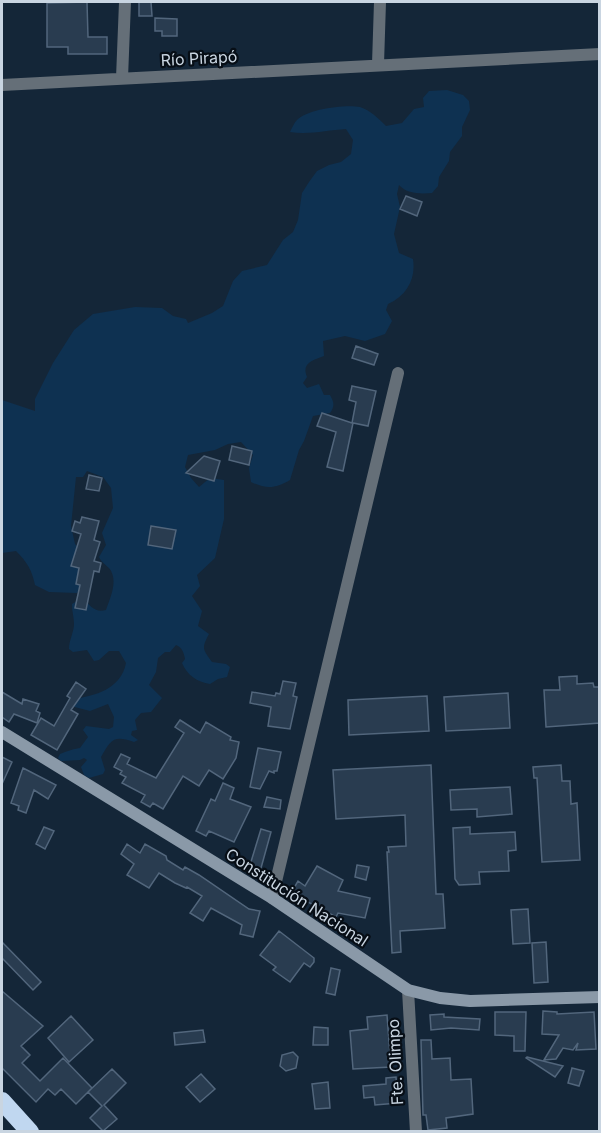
<svg xmlns="http://www.w3.org/2000/svg" width="601" height="1133" viewBox="0 0 601 1133" font-family="Inter,sans-serif">
<rect width="100%" height="100%" fill="#142638"/>
<!-- green -->
<path fill="#0e3151" d="M447 90 463 95 469 101 470 110 462 127V136L450 152 449 161 439 177 438 186 432 193C421 194 407 194 399 185L397 194 400 207 394 234 399 253 413 259C416 279 407 295 388 304L386 310 392 321 385 334 365 341 345 336 323 341 324 356C313 360 301 363 307 377L303 383 307 388 319 384 324 395H330C334 402 335 406 330 413L313 416 304 441 299 450 290 480C275 489 266 489 251 482L249 468 253 455 241 442 228 444 215 450 188 455 185 467 191 478 199 487 210 478 224 480V519L215 558 197 575 200 586 192 596 202 611 198 626 209 634C201 649 203 649 212 662L226 664 230 667 227 677 218 679 210 684C197 682 187 675 182 663L185 659C184 653 182 647 176 645L170 652H165L158 658 156 672 149 685 162 698 151 712 141 713 135 720 137 730 132 731 131 735 138 740 134 742C114 735 111 739 101 757L105 770 103 774 89 778 84 775 81 767 87 760 84 758 80 760 61 761 58 758 60 754C64 752 77 748 80 748L88 737 83 730 86 726 109 729 113 727 114 717 108 704 90 711 71 706 73 699C95 696 121 689 126 663L119 651H109L99 660 94 661 87 650 73 652 69 649C69 640 74 632 74 624 74 617 72 612 72 604L84 597C89 606 95 613 106 610 110 598 119 580 109 568 105 564 102 563 99 557L106 545 102 533 113 508 111 488 103 477 87 471 83 477H76L71 526 75 544 84 554 85 581 77 593 49 592 35 585C32 570 27 562 16 551L2 553V400L35 411V399L53 363 74 330 93 314 135 307 162 308 173 316 186 319 188 323 212 313 223 306 233 281 242 271 267 265 283 240 293 232 298 220 302 193 309 182 317 171 329 165 341 162 351 154 353 140 346 129C328 130 309 135 290 132 292 128 294 123 297 120 307 109 346 104 360 107 370 110 379 119 386 126L402 123 414 109 424 107 423 98 429 91Z"/>
<!-- building -->
<path fill="#293c50" stroke="#52667c" stroke-width="1.5" d="M87 2 88 37H107V54H68V47H47V3Z
M139 2H151L152 16H139Z
M155 18 177 19V36H162V31H155Z
M406 196 422 202 417 216 400 209Z
M356 346 378 354 374 365 352 358Z
M352 386 376 391 368 426 353 423 343 471 327 467 336 432 317 426 322 413 352 423 356 402 349 400Z
M232 446 252 451 249 465 229 460Z
M204 456 220 461 214 481 186 473Z
M89 475 102 478 99 491 86 489Z
M82 517 99 521 94 540 100 542 94 561 101 563 99 572 94 571 86 610 75 608 80 585 76 584 79 568 71 566 81 534 72 531 75 521 80 523Z
M151 526 176 530 172 549 148 545Z
M577 676V684L593 683 594 687H600V723L546 727 544 690H560L559 677Z
M283 681 296 683 293 696 297 697 290 729 268 726 271 707 250 703 252 692 275 696 276 693 280 694Z
M76 682 86 689 71 710 78 714 57 750 31 735 41 718 54 726 70 698 67 696Z
M2 692 22 704 23 699 39 704 36 711 40 713 37 723 14 714 9 722 2 717Z
M508 693 510 728 446 731 444 697Z
M427 696 429 731 349 735 348 700Z
M180 720 200 733 206 722 231 737 230 740 239 742 236 758 223 779 209 770 199 786 183 776 163 809 153 803 150 807 141 802 145 795 122 783 126 777 120 774 122 771 114 767 121 754 130 758 127 764 156 778 184 733 175 727Z
M258 748 281 752 277 771H274V773L269 771 260 789 250 787Z
M2 757 12 762 2 784Z
M431 765 436 894H443L445 928 400 931 401 952 392 953 387 852H389L388 847 406 846 405 815 336 819 333 770Z
M561 765 562 781H570L571 804 577 803 580 860 542 862 537 778H534L533 767Z
M23 768 56 785 48 799 34 790 26 813 18 810 19 806 11 803Z
M223 783 234 788 230 799 251 807 234 842 209 831 206 836 196 831 211 799 215 801Z
M510 787 512 814 477 817V809L451 810 450 790Z
M267 797 281 800 280 809 264 807Z
M44 827 54 831 45 849 36 844Z
M470 827V834L515 832 516 850 508 851 509 871 479 872 480 884 459 885 455 879 453 828Z
M261 829 271 832 261 868 250 865Z
M127 844 140 853 145 844 166 856 167 860 183 870 185 867 199 875 249 909 260 911 253 937 240 934 242 925 211 908 203 921 190 913 202 896 187 887 186 888 175 883 159 873 149 888 127 875 134 864 121 854Z
M357 865 369 867 366 880 355 877Z
M317 866 343 880 338 891 370 898 365 918 338 913 336 917 291 893 298 881 305 886Z
M528 909 530 943 513 944 511 910Z
M279 931 314 958V962L310 967 304 963 290 982 273 970 276 967 260 955Z
M2 942 41 982 33 990 2 958Z
M546 942 548 982 534 983 532 943Z
M331 968 340 970 335 995 326 993Z
M2 991 43 1026 21 1046 30 1055 22 1063 40 1081 63 1058 92 1088 76 1104 61 1089 55 1095 48 1089 36 1102 2 1068Z
M543 1011 557 1012V1014L594 1012 596 1049 576 1050 578 1043 573 1050 563 1048 556 1059 544 1060 559 1035 542 1034Z
M495 1012H526L525 1051H514V1036L495 1035Z
M444 1014V1017L480 1019 479 1030 451 1028 431 1030 430 1015Z
M387 1015 391 1067 353 1069 350 1031 368 1029 367 1017Z
M71 1016 93 1040 69 1062 48 1038Z
M314 1027 328 1028V1045H313Z
M203 1030 205 1042 175 1045 174 1033Z
M421 1040H431L432 1059 450 1058 451 1080 471 1079 473 1114 446 1118 447 1128 428 1130 426 1115H423Z
M293 1052 298 1057 296 1068 286 1071 280 1066 282 1055Z
M527 1057 563 1066 555 1077 526 1058Z
M572 1068 584 1071 579 1086 568 1083Z
M112 1069 126 1083 104 1105 117 1119 103 1131 90 1118 102 1106 88 1092Z
M201 1074 215 1089 200 1102 186 1087Z
M396 1077 398 1103 375 1105 374 1097 364 1098 363 1086 386 1084V1078Z
M328 1082 330 1108 315 1109 312 1084Z"/>
<g fill="none" stroke-linecap="round" stroke-linejoin="round">
<!-- street -->
<path stroke="#656f78" stroke-width="12" d="M378 64 380 2
M122 78 125 2
M2 85 600 54
M272 898 398 373
M408 990 416 1132"/>
<!-- secondary -->
<path stroke="#8a99a8" stroke-width="12" d="M2 732 272 898 408 990 440 998 470 1001 600 997"/>
<!-- highway -->
<path stroke="#c0d7f0" stroke-width="18" d="M2 1101 30 1132"/>
</g>
<g text-anchor="middle" stroke-width="4.5" stroke-linejoin="round" paint-order="stroke">
<!-- street labels -->
<g font-size="16" fill="#c9d5e1" stroke="#070e16">
<text transform="translate(199 58) rotate(-3)" y="6">Río Pirapó</text>
<text transform="translate(297 897) rotate(33)" y="6">Constitución Nacional</text>
<text transform="translate(395 1062) rotate(-93)" y="6">Fte. Olimpo</text>
</g>
</g>
<!-- border -->
<rect width="601" height="1133" fill="none" stroke="#c9d5e1" stroke-width="6"/>
</svg>
